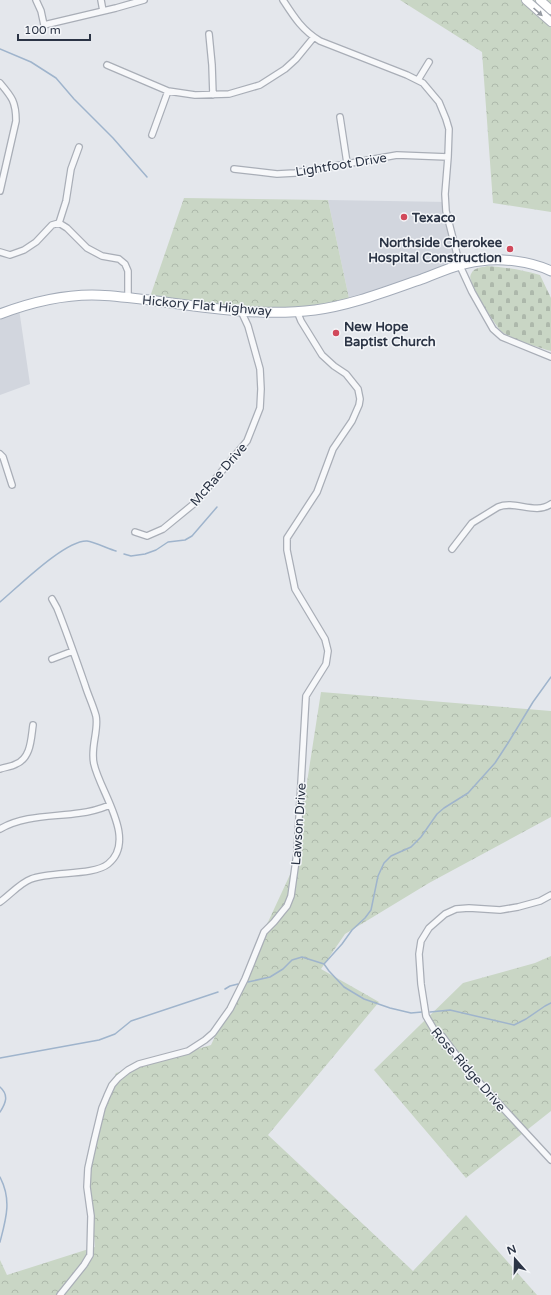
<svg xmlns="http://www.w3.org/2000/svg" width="551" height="1295" viewBox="0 0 551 1295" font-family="'Varela Round',sans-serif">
<defs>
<pattern id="forest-crowns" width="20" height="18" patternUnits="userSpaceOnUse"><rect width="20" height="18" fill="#c9d6c5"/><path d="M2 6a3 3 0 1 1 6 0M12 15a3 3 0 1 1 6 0" fill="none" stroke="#adb8ab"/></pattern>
<pattern id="cemetery-stones" width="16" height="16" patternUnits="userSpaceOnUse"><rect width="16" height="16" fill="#c9d6c5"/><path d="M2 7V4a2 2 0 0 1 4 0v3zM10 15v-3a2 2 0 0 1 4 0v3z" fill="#adb8ab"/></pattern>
</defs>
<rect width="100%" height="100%" fill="#e4e7ec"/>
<!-- built -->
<path fill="#d2d6de" d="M328 200 448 202 457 261 350 303Z
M19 309 30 384 0 395V320L6 315Z"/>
<!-- forest -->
<path fill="url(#forest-crowns)" d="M400 0H551V212L493 203 482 52Z
M184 198 328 200 350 303 292 314 150 297Z
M321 692 551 711V817L429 883 345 934 321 969 379 1002 268 1135 413 1271 466 1215 537 1295H0V1260L7 1275 95 1247 87 1160 116 1073 211 1045 294 866Z
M551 956V1111L466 1178 374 1070 463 983 535 963Z"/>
<!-- cemetery -->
<path fill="url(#cemetery-stones)" d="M487 266C505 267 522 270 540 275L551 298V351C537 347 514 340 502 332 496 327 472 288 471 280 470 278 470 276 471 274 474 267 481 268 487 266Z"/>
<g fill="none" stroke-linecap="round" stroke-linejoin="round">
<!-- stream -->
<path stroke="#9fb4cc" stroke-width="1.5" d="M0 49 31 62 56 78 74 99 113 138 147 177
M124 554 131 556 145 554 156 550 168 542 185 540 192 536 217 507
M0 602C18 587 65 540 87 541 94 542 109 549 116 551
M324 964 342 944 352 930 365 918 371 910 378 876 384 863 391 856 411 847 421 837 437 814 444 808 468 793 495 763 508 743 533 702 551 677
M248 982 270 977 283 969 292 960 302 957 324 964 329 971 344 987 364 999 390 1008 411 1013 422 1012
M225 989 230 986 238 984
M430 1012 450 1010 514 1025 526 1019 545 1006 551 1003
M0 1058 99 1040 115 1034 131 1021 218 992
M0 1087C9 1095 6 1103 0 1112
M0 1177C12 1200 6 1219 0 1242"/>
<!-- street casing -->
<g stroke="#a9aeb7" stroke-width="8">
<path id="street" d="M36 0 41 11 44 25 116 8 144 0
M101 0 103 11
M283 0C294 17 302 30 320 41L407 75 423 83 439 102 446 119 449 129 448 157 445 194 446 211 460 266 472 292 493 329 502 337 551 357
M209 34 212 65 213 95
M107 65 168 91 195 95 229 94 260 85 285 69 296 59 314 37
M418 80 429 62
M0 83C12 97 16 102 16 121L0 191
M340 117 347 163
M152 135 168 91
M234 169 277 174 295 173 397 155 448 157
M59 223 67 228 87 248 102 256 119 259 125 264 128 271V298
M0 252 10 255 24 250 36 242 52 225 59 223 66 201 71 169 79 147
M0 454 3 457 12 485
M135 532 147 536 163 529 196 502 247 441 260 408 261 389 260 369 248 326 241 311
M452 549 472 523 498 507C515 500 535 515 551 504
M52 659 73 651
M0 769C5 767 11 767 16 764 31 758 31 739 33 725
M0 829C24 815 53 817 80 813 90 812 100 809 110 805
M551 895 540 901 518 907 500 910 469 908 456 909 445 914 429 928 421 941 419 954 421 984 426 1016 436 1033 442 1036 465 1067 551 1160
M0 902C10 895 20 883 31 879 51 871 93 876 108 864 138 840 100 792 94 764 90 748 99 730 96 716 93 705 88 695 85 685 76 659 67 633 57 608L52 599
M60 1295 84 1265 90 1255 91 1216 87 1187 88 1168 94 1141 102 1108 107 1096 112 1085 118 1078 128 1070 139 1064 188 1051 205 1040 213 1033 230 1009 245 979 264 932 274 922 282 912 287 906 291 896 297 853 306 696 326 664 328 651 325 639 295 589 287 550V538L317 492 333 449 352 421 359 405 360 399 358 389 346 374 334 366 322 355 301 321 297 311"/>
</g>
<!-- secondary casing -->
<g stroke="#a9aeb7" stroke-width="10">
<path id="secondary" d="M526 0 551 22
M540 0 551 10"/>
</g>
<!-- primary casing -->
<g stroke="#a3abb8" stroke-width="11">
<path id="primary" d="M0 314C29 303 61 295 92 295 111 295 130 298 149 300 203 307 259 317 315 310 352 305 387 291 422 279 440 272 460 263 480 261 502 258 530 261 551 271"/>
</g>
<!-- street -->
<use href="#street" stroke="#f7f8fa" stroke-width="5.5"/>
<!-- secondary -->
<use href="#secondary" stroke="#fff" stroke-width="8"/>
<!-- primary -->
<use href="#primary" stroke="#fff" stroke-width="9"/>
</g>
<!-- one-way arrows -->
<defs><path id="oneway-solid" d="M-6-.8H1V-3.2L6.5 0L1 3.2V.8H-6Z"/></defs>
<use fill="#959aa2" href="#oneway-solid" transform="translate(538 12) rotate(42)"/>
<!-- markers -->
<g fill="#d1495b" stroke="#f4f6f9" stroke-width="1.5">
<circle cx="404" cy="217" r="4"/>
<circle cx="510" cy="249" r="4"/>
<circle cx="336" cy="333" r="4"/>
</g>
<g text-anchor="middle" stroke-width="3" stroke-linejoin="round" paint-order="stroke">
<!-- street labels -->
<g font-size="13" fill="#2b3445" stroke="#f4f6f9">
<text transform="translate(341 164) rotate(-9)" y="5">Lightfoot Drive</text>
<text transform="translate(207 305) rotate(5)" y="5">Hickory Flat Highway</text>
<text transform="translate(218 474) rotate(-49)" y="5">McRae Drive</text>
<text transform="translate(298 824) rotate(-86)" y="5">Lawson Drive</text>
<text transform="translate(469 1069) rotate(49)" y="5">Rose Ridge Drive</text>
</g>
<!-- poi labels -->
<g font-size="13" font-weight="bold" fill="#2b3445" stroke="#f4f6f9" text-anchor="start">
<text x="412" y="222">Texaco</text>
<text x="502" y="247" text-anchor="end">Northside Cherokee<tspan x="502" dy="15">Hospital Construction</tspan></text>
<text x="344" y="331">New Hope<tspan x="344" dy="15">Baptist Church</tspan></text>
</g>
</g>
<!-- north arrow -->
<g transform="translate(515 1259) rotate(340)" stroke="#f4f6f9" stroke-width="3" paint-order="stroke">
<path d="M0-3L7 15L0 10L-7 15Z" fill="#2b3445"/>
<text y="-6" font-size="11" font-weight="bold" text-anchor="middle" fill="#2b3445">N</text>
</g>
<!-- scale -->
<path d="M18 34v6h72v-6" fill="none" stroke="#2b3445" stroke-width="2"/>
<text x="24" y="34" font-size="12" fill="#2b3445" stroke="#f4f6f9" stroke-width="3" paint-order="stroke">100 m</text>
</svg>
